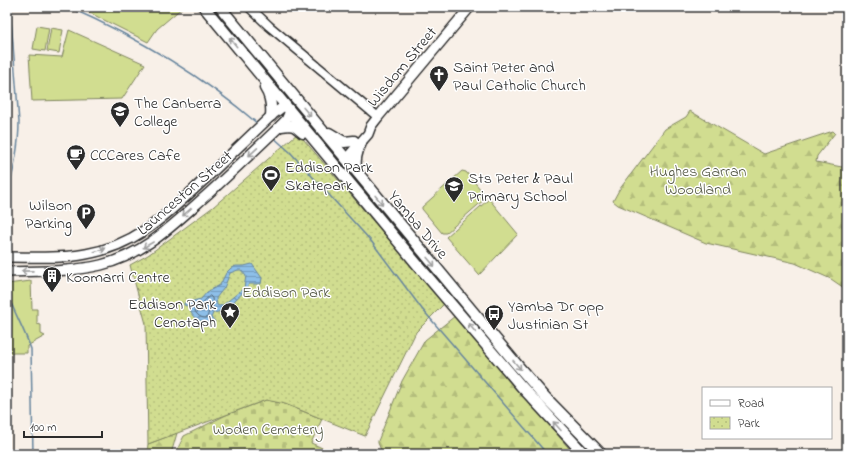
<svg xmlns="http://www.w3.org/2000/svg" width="854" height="461" viewBox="0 0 854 461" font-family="'Indie Flower',sans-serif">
<defs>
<pattern id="forest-firs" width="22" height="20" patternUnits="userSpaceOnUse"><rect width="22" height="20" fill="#d1dd90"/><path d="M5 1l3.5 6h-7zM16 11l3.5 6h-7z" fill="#b4be7c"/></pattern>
<pattern id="cemetery-stones" width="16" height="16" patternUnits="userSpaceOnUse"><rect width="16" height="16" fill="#d1dd90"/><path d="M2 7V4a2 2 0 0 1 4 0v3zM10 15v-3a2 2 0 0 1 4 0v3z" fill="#b4be7c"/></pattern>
<pattern id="park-dots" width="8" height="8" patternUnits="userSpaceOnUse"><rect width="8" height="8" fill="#d1dd90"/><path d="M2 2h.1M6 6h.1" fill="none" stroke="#b4be7c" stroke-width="1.8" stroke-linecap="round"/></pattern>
<pattern id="water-rules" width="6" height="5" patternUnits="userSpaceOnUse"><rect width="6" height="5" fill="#8dbfe9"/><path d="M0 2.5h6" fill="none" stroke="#739bbd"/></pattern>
</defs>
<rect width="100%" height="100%" fill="#f8f0e8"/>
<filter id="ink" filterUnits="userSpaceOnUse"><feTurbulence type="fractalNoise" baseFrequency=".025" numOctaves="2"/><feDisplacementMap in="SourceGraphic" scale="8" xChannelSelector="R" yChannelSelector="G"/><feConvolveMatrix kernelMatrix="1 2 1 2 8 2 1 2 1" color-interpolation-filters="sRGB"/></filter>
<g filter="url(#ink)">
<!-- grass -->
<path fill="#d1dd90" stroke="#7e845e" d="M78 7H183L157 29 148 42Z
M37 26 49 28 45 51 33 49Z
M51 28 63 30 59 53 47 51Z
M69 30 145 64 122 99 32 101 29 55 62 57Z
M462 171 466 172 486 196V198L446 233H442L422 209V207Z
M489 199 518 234 479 275 446 237Z
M31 281 32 309H37V324L41 325V334L45 336 27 346V353H7V284Z"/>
<!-- forest -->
<path fill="url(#forest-firs)" stroke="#7e845e" d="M690 111 764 154 833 131 835 133 817 156 816 162 847 168V290L831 279 795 263 706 243 618 205 613 201 619 190 665 129 686 117Z
M455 316 574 454H380L381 450 378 443V441L402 381 425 340Z
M177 433 171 454H147L148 444Z"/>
<!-- cemetery -->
<path fill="url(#cemetery-stones)" stroke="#7e845e" d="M266 400 285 404 322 419 311 443 336 454H175L184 436 226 415Z"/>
<!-- park -->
<path fill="url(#park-dots)" stroke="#7e845e" d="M298 133 444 304 416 332 365 436 285 404 266 400 148 444 146 324 130 265 148 255 213 207Z"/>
<!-- water -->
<path fill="url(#water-rules)" stroke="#66849d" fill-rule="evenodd" d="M252 264 262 278 261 284H249L246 290 235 300 232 307 223 311 213 313 211 318 215 321 214 323C202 321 192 322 189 306L184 305V303H189L192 301 201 299 207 292 220 285 226 273 231 268 236 266H244ZM238 270H241L246 276 244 288 223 305 219 306 217 305 216 298 224 288 230 273Z"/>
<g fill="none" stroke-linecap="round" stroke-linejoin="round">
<!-- shore -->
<path stroke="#526677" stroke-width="1" d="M210 296 212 298 213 307 209 311 207 318C200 319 194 313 194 306L202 303Z"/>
<!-- stream -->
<path stroke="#66849d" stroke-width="1.5" d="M68 7C137 37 201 75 258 124
M273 137 290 152 371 241 422 309 547 454
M7 194C14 170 19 147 19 122L10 7
M7 293C14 312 24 329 31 349L33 454"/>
<!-- tertiary casing -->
<g stroke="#2b2b2b" stroke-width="11">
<path id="tertiary" d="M249 7 269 26 378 117"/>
</g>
<!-- secondary casing -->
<g stroke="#2b2b2b" stroke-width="12">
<path id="secondary" d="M346 159 368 134 371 126 378 117 470 7
M7 257C33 257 61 259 86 254 138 245 168 213 205 179 227 158 249 137 271 116L285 105
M7 272C38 271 71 272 101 265 146 254 176 222 209 193 232 172 254 151 276 130L286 120 290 111"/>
</g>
<!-- primary casing -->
<g stroke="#2b2b2b" stroke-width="13">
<path id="primary" d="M204 7 416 263 521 386 584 454
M220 7 518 366 545 397 601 454
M265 88C271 97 272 105 271 116
M281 126C293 124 294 125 303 133
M329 133 344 142 354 141
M356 171C355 160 356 153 361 143"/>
</g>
<!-- tertiary -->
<use href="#tertiary" stroke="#fff" stroke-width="8"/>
<!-- secondary -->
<use href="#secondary" stroke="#fff" stroke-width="9"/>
<!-- primary -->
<use href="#primary" stroke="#fff" stroke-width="10"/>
</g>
<!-- one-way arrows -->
<defs><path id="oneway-shaft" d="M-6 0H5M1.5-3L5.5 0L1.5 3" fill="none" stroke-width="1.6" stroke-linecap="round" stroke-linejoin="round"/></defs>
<g stroke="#a0a0a0">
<use href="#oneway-shaft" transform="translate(233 42) rotate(-129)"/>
<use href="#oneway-shaft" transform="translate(307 112) rotate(50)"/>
<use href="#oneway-shaft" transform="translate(253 152) rotate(137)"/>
<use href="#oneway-shaft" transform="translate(379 200) rotate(50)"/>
<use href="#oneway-shaft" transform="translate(187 212) rotate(138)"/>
<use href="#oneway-shaft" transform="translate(148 245) rotate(150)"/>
<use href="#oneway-shaft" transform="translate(100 250) rotate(-16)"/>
<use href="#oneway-shaft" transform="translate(431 262) rotate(50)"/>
<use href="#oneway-shaft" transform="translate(27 271) rotate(179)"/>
<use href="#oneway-shaft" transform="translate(472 328) rotate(-130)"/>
<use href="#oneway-shaft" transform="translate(517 365) rotate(50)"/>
<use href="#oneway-shaft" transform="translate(557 426) rotate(-132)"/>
</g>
</g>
<!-- icons -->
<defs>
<g id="church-pin" transform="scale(1)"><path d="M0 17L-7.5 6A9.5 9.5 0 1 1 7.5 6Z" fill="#2b2b2b" stroke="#fff"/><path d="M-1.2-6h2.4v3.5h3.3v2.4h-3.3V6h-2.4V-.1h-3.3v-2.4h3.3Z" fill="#fff"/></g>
<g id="school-pin" transform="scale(1)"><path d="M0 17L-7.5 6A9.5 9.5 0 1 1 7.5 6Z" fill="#2b2b2b" stroke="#fff"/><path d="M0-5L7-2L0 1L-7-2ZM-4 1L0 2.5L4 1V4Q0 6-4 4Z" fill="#fff"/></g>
<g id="cafe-pin" transform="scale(1)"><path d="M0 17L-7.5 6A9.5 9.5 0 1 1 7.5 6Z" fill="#2b2b2b" stroke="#fff"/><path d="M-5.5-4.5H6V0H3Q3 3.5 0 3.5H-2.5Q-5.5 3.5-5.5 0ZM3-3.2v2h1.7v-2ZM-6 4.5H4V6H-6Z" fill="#fff"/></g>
<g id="stadium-pin" transform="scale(1)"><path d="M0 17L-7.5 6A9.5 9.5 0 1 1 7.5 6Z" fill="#2b2b2b" stroke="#fff"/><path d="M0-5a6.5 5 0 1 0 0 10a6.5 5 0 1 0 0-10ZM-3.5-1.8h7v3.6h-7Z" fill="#fff"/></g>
<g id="parking-pin" transform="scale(1)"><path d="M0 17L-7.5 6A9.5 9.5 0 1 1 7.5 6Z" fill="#2b2b2b" stroke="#fff"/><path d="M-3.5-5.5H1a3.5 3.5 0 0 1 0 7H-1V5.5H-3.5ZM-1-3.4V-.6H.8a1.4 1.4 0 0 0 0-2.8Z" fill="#fff"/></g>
<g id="building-pin" transform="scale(1)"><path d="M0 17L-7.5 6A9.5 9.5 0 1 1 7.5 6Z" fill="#2b2b2b" stroke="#fff"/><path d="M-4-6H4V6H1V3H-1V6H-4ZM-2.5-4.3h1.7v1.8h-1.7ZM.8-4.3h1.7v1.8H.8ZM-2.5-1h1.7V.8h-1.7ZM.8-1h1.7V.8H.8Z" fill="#fff"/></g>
<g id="sight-pin" transform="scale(1)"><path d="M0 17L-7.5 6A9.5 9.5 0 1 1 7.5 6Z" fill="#2b2b2b" stroke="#fff"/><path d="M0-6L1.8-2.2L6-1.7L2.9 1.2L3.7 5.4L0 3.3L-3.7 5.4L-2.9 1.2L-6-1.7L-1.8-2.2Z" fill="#fff"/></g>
<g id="bus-pin" transform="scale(1)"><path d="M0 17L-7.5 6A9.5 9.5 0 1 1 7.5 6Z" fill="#2b2b2b" stroke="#fff"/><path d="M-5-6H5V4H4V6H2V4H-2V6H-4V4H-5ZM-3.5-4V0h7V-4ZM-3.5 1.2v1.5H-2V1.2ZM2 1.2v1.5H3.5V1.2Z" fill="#fff"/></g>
</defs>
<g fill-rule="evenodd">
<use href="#church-pin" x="439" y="75"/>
<use href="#school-pin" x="120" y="111"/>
<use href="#cafe-pin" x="76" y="154"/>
<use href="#stadium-pin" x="271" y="175"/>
<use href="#school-pin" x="454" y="186"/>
<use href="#parking-pin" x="86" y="213"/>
<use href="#building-pin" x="52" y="276"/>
<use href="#sight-pin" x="230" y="312"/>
<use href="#bus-pin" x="494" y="314"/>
</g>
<g text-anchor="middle" stroke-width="3" stroke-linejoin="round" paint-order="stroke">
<!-- street labels -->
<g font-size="16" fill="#2b2b2b" stroke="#fff">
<text transform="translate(401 66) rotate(-50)" y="6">Wisdom Street</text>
<text transform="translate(184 192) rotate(-41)" y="6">Launceston Street</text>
<text transform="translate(419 224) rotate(50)" y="6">Yamba Drive</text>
</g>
<!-- poi labels -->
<g font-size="16" fill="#2b2b2b" stroke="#fff" text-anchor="start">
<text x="453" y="72">Saint Peter and<tspan x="453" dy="18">Paul Catholic Church</tspan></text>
<text x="134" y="108">The Canberra<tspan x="134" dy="18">College</tspan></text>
<text x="90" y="160">CCCares Cafe</text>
<text x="285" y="172">Eddison Park<tspan x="285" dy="18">Skatepark</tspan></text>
<text x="468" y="183">Sts Peter &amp; Paul<tspan x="468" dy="18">Primary School</tspan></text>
<text x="72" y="210" text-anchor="end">Wilson<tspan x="72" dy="18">Parking</tspan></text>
<text x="66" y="282">Koomarri Centre</text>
<text x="216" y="309" text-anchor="end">Eddison Park<tspan x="216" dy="18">Cenotaph</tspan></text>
<text x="508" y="311">Yamba Dr opp<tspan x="508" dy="18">Justinian St</tspan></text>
</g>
<!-- park labels -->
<g font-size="16" fill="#545844" stroke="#fff">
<text x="698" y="176">Hughes Garran<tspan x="698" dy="18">Woodland</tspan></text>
<text x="286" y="297">Eddison Park</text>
<text x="268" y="434">Woden Cemetery</text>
</g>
</g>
<!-- margin -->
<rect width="854" height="461" fill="none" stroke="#fff" stroke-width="24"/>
<rect x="12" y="12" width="830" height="437" fill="none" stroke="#2b2b2b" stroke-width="1.5" filter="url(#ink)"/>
<!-- legend -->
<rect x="702" y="387" width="130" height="52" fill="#ffffff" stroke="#aaaaaa"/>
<rect x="710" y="400" width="20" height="6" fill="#ffffff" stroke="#aaaaaa"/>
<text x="738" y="407" font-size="12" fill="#2b2b2b">Road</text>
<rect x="710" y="417" width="20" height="12" fill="url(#park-dots)" stroke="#aaaaaa"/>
<text x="738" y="427" font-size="12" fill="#2b2b2b">Park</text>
<!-- scale -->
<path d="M24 431v6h78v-6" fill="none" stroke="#2b2b2b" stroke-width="2"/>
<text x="30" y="431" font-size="12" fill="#2b2b2b" stroke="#ffffff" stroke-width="3" paint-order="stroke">100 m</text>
</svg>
